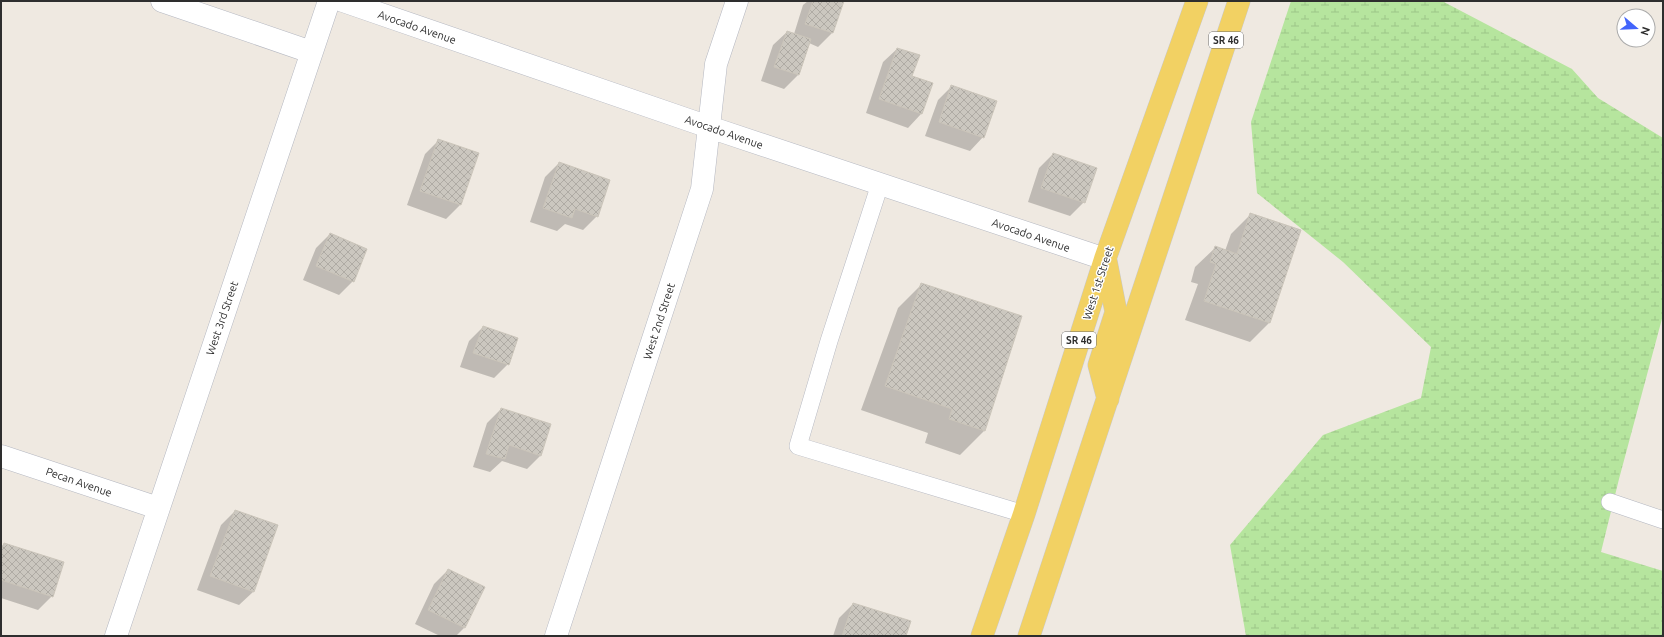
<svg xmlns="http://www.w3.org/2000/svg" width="1664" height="637" viewBox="0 0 1664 637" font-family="Ubuntu,sans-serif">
<defs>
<pattern id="wetland-marsh" width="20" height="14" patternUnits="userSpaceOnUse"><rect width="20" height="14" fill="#b6e59e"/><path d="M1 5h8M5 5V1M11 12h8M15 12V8" fill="none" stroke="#9dc588"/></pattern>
<pattern id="building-cross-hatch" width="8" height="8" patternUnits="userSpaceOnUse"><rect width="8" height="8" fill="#cbc7bf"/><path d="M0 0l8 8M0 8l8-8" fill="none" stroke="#afaba4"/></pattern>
</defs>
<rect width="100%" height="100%" fill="#efe9e1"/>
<!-- wetland -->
<path fill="url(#wetland-marsh)" d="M1291 1H1442L1572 69 1598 98 1663 138V315L1619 479 1601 552 1663 571V636H1246L1230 545 1323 435 1421 398 1431 347 1343 262 1257 193 1251 122Z"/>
<!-- shadow -->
<path fill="#0003" d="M808 1H843L832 33 818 47 809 43 798 75 784 89 761 81 773 45 787 32 794 34 803 5Z
M897 49 911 77 932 84 921 114 908 128 866 113 883 62Z
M952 86 983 137 970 151 925 136 938 100Z
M439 140 478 153 460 205 446 219 407 205 425 154Z
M1053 154 1084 202 1070 216 1028 202 1039 168Z
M559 163 597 216 583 230 565 224 557 231 530 222 545 177Z
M1251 214 1269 323 1250 342 1185 320 1198 284 1191 282 1195 267 1215 248 1225 251 1231 234Z
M330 234 353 281 339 295 303 280 316 248Z
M922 284 984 431 960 455 925 443 928 433 861 410 898 308Z
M483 327 508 364 494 378 460 367 469 341Z
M501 409 541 455 527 469 502 461 490 472 473 467 487 423Z
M235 511 277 526 253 592 239 605 197 590 221 525Z
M4 544 52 596 38 610 1 598V547Z
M448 570 464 628 456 636H440L415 624 434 584Z
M853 604 905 636H833L839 618Z"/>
<!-- building -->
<path fill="url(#building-cross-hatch)" stroke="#cbc5ba" d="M813 1H844L833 33 805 24Z
M787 31 811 39 799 75 774 67Z
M897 48 920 55 912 76 933 83 922 114 879 99Z
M951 85 997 101 984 138 939 122Z
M438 139 479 153 461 205 420 191Z
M1053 153 1097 168 1085 203 1041 188Z
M559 162 610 180 598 217 575 209 572 218 543 208Z
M1250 213 1301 230 1270 323 1204 301 1216 264 1210 262 1215 246 1237 254Z
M330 233 367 249 354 282 316 266Z
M921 283 1022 316 985 431 949 419 952 409 885 386Z
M483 326 518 338 509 365 473 353Z
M501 408 551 424 541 456 509 445 505 459 486 454Z
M235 510 278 525 254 592 210 576Z
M4 543 64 562 53 597 1 580V551Z
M448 569 485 587 465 628 428 610Z
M853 603 911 621 906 636H842Z"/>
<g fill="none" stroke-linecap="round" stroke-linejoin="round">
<!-- lane casing -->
<g stroke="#b4b7c1" stroke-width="18">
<path id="lane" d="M880 184 829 341 798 446 1024 514
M1610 502 1663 520"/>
</g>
<!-- street casing -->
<g stroke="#b4b7c1" stroke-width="23">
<path id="street" d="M162 1 311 52
M343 1 709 127 1105 259
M1 456 158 508
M116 636 329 1
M556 636 702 189 716 64 737 1"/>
</g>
<!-- primary casing -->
<g stroke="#c9c9c9" stroke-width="23">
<path id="primary" d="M1106 261 1116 312 1099 365 1108 399
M982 636 1024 514 1105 259 1197 1
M1029 636 1239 1"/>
</g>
<!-- lane -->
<use href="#lane" stroke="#fff" stroke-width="17"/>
<!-- street -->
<use href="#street" stroke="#fff" stroke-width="22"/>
<!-- primary -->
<use href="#primary" stroke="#f2d163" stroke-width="22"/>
</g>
<g text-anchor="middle" stroke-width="3" stroke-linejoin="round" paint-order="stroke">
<!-- shield labels -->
<g fill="#fff" stroke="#6d6d6d" stroke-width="1">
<rect x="1209" y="32" width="34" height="16" rx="3"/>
<rect x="1062" y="332" width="34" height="16" rx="3"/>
</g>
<g font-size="10" font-weight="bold" fill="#2e2e2e">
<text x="1226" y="44">SR 46</text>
<text x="1079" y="344">SR 46</text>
</g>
<!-- street labels -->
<g font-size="11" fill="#2e2e2e" stroke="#fff">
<text transform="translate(417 27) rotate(19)" y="4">Avocado Avenue</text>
<text transform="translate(724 132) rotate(19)" y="4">Avocado Avenue</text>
<text transform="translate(1031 235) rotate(19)" y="4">Avocado Avenue</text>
<text transform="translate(1098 283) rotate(-72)" y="4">West 1st Street</text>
<text transform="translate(222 318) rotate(-71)" y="4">West 3rd Street</text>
<text transform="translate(659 321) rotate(-72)" y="4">West 2nd Street</text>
<text transform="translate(79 482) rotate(19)" y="4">Pecan Avenue</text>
</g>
</g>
<!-- border -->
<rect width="1664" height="637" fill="none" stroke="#2e2e2e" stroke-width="4"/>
<!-- north arrow -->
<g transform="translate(1636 28) rotate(109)"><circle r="19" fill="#ffffff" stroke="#ababab"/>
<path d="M0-3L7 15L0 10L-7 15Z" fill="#4264fb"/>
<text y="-6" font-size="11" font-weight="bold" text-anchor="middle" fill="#2e2e2e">N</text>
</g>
</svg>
